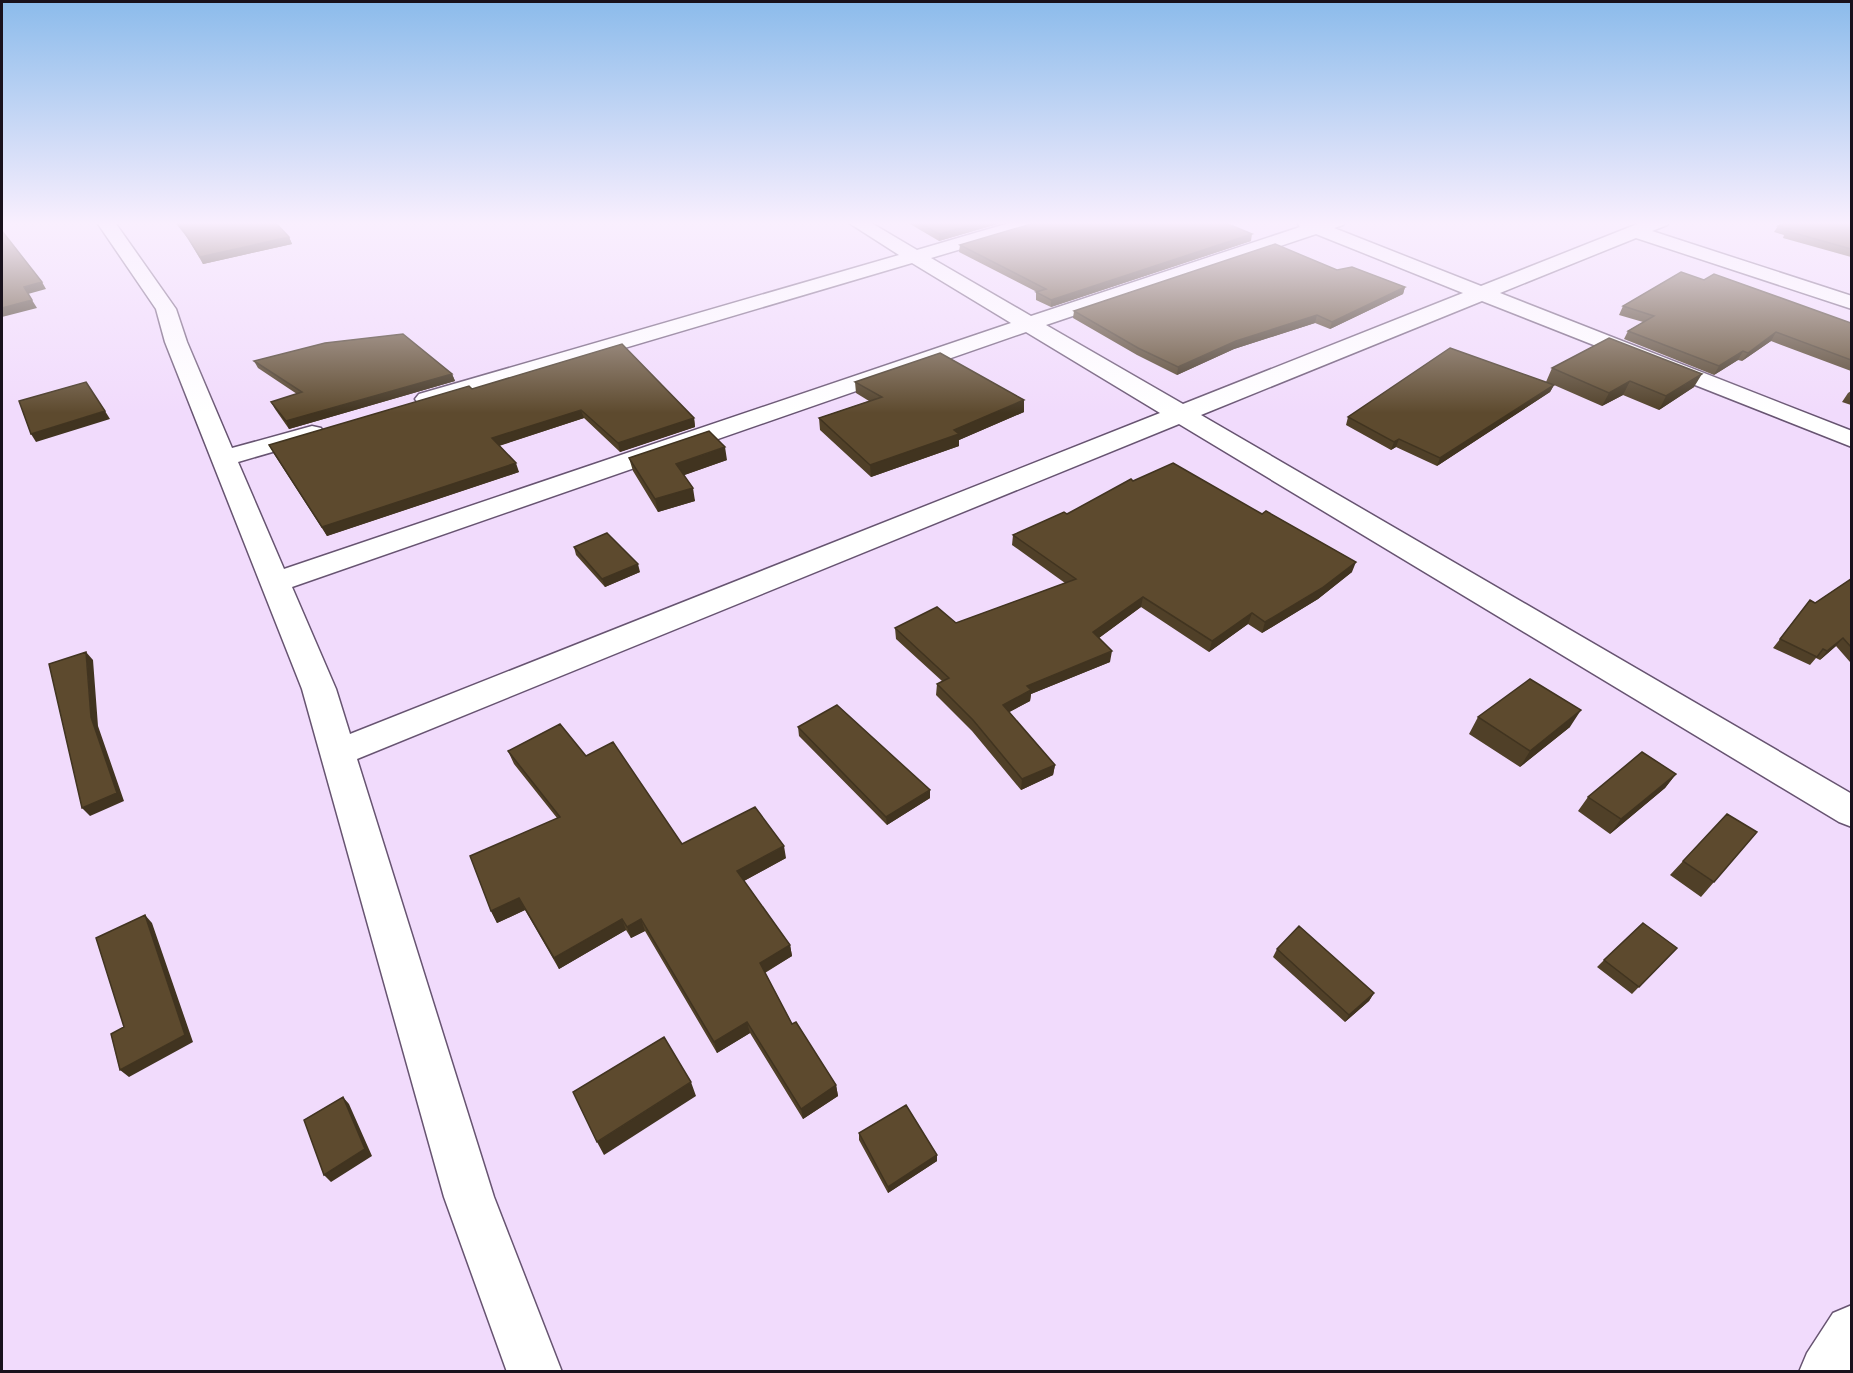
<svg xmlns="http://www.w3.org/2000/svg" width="1853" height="1373" viewBox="0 0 1853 1373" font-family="Signika,sans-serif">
<rect width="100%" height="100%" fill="#f1dbfc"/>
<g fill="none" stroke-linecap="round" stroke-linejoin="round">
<!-- minor casing -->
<g stroke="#675471" stroke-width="3">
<path id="minor" d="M96 221H114L176 309 187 342 232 448 312 426 321 428 324 433 321 438 238 462 284 569 1011 323 912 263 435 404 427 406 419 404 415 399 419 394 899 255 846 221H868L917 250 1016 221H1045L1042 225 931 258 1031 316 1300 227 1298 224 1300 221H1346L1343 225 1334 228 1481 286 1645 221H1670L1667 225 1652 231 1852 296V309L1636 238 1500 293 1852 431V447L1482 301 1201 415 1852 794V827L1839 822 1179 424 357 759 494 1197 562 1372H507L444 1197 302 689 165 342 156 309ZM1316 234 1463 293 1183 404 1046 325ZM1026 332 1160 413 350 734 336 689 292 587Z
M1852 1305V1372H1799L1807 1353 1833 1313Z"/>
</g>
<!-- minor -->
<use href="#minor" fill="#fff" fill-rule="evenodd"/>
</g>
<!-- wall -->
<path fill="#504028" d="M174 221H274L289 237 292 244 203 264 189 240Z
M905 221H1008L939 241Z
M1851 221V257L1783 238 1784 235 1774 232 1778 226Z
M1224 222 1251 241 1051 307 1036 300V292H1037L959 252 960 245Z
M1337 270 1405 287 1403 294 1330 329 1315 323 1234 349 1177 375 1137 355 1073 318 1074 311Z
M1623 306 1851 323V371L1771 341 1742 361 1738 360 1714 375 1624 339 1628 331 1643 322 1619 315Z
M254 361 452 374 455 381 289 429 275 409 271 402 297 394 258 368Z
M1552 368 1694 387 1659 410 1623 395 1602 406 1554 385 1550 392 1437 466 1396 447 1391 450 1346 425 1348 417 1546 382Z
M855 382 1024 412 959 440V446L871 477 820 430 819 418 869 401 856 393Z
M472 389 694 418 695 427 620 452 584 418 499 446 519 472 327 536 274 454 269 445Z
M1851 391V405L1842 402 1848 393Z
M629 458 727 460 684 475 695 501 658 512 633 471Z
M1067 514 1352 572 1318 599 1262 633 1248 624 1209 652 1141 607 1099 638 1110 662 1031 694 1030 701 1009 712 1055 765 1053 775 1021 790 972 731 936 695 937 684 942 681 896 639 895 628 956 623 1065 583 1012 545 1013 535Z
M574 547 640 572 605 587 576 555Z
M1851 579V661L1850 662 1836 646 1820 660 1816 658 1810 665 1773 648 1810 600 1815 603Z
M1478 717 1570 727 1520 767 1469 734Z
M798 727 930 798 887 825 799 736Z
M508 751 586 756 682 844 786 858 744 881 790 945 792 956 765 973 792 1024 836 1085 838 1096 803 1119 750 1033 717 1053 645 931 631 938 626 930 559 969 525 910 497 923 491 911 557 818 514 764Z
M1676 774 1665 788 1610 834 1578 811 1588 797Z
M1683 861 1714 882 1701 897 1670 875Z
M1677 948 1632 994 1597 967 1604 960Z
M1277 949 1374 993 1369 1001 1345 1022 1273 957Z
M859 1133 937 1161 888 1193 859 1140Z"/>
<!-- shaded-wall -->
<path fill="#413420" d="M985 221H1008L939 241V234Z
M1252 234 1251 241 1051 307V300Z
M289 237 292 244 203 264 200 257Z
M42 282 46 289 28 294 24 287Z
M1405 287 1403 294 1330 329 1332 322Z
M32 300 37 308 2 317V308Z
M1317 315 1315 323 1234 349 1177 375 1178 367 1236 341Z
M1776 332 1771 341 1742 361 1748 353Z
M1743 351 1738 360 1714 375 1719 366Z
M452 374 455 381 289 429 286 421Z
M1702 374 1694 387 1659 410 1666 396Z
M1630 381 1623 395 1602 406 1609 393Z
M1554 385 1550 392 1437 466 1440 458Z
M1024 400V412L959 440V446L871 477 870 465Z
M581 410 584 418 495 447 492 438Z
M105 411 110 419 36 442 31 434Z
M694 418 695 427 620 452 618 443Z
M1399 439 1396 447 1391 450 1394 442Z
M725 447 727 460 679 477 676 464Z
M516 463 519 472 327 536 322 527Z
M693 488 695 501 658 512 655 499Z
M1356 562 1352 572 1318 599 1262 633 1265 622Z
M638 564 640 572 605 587 602 579Z
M1143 597 1141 607 1092 643 1093 632Z
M1252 613 1248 624 1209 652 1212 641Z
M1843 638 1836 646 1820 660 1827 651Z
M1112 651 1110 662 1031 694 1030 701 1002 716 1003 705 1027 686Z
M86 652 93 660 98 726 124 801 90 816 82 808 91 717Z
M1581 710 1570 727 1520 767 1530 751Z
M1055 765 1053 775 1021 790 1022 779Z
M1676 774 1665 788 1610 834 1621 819Z
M930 790V798L887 825 886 817Z
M784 846 786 858 740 883 737 871Z
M519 898 525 910 497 923 491 911Z
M145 915 152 923 193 1042 129 1077 120 1070Z
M622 919 626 930 559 969 554 958Z
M641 919 645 931 631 938 627 927Z
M790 945 792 956 762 974 760 963Z
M1374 993 1369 1001 1345 1022 1349 1015Z
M747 1022 750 1033 717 1053 714 1042Z
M691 1082 696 1096 604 1155 597 1142Z
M836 1085 838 1096 803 1119 801 1109Z
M343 1097 349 1104 372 1156 331 1182 324 1175Z
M937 1155V1161L888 1193V1187Z"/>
<!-- building -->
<path fill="#5d4a2e" stroke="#413420" stroke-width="1.5" d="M176 221H274L289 237 200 257 185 233Z
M916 221H985L939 234Z
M1041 221H1221L1252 234 1051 300 1036 292 1046 289 960 245Z
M1788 221H1851V249L1787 231 1790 229 1778 226Z
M2 231 42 282 24 287 32 300 2 308Z
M1275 244 1337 270 1352 267 1405 287 1332 322 1317 315 1236 341 1178 367 1138 348 1074 311Z
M1681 272 1704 280 1714 274 1851 323V360L1776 332 1748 353 1743 351 1719 366 1628 331 1654 316 1623 306Z
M403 334 452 374 286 421 271 402 302 392 254 361 325 343Z
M1609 338 1702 374 1666 396 1630 381 1609 393 1552 368Z
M622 344 694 418 618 443 581 410 492 438 516 463 322 527 269 445 469 386 472 389Z
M1450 348 1554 385 1440 458 1399 439 1394 442 1348 417Z
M940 353 1024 400 954 430 959 434 870 465 819 418 882 397 855 382Z
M86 382 105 411 31 434 19 401Z
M709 431 725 447 676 464 693 488 655 499 629 458Z
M1173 463 1262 514 1266 511 1356 562 1322 588 1265 622 1252 613 1212 641 1143 597 1093 632 1112 651 1027 686 1031 690 1003 705 1055 765 1022 779 973 720 937 684 949 678 895 628 937 607 956 623 1076 579 1013 535 1064 512 1067 514 1131 479 1133 481Z
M607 533 638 564 602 579 574 547Z
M1851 579V647L1843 638 1827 651 1823 649 1817 657 1780 639 1810 600 1815 603Z
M86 652 91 717 117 793 82 808 49 664Z
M1530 679 1581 710 1530 751 1478 717Z
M837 705 930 790 886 817 798 727Z
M560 724 586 756 613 742 682 844 755 807 784 846 737 871 790 945 760 963 792 1024 796 1022 836 1085 801 1109 747 1022 714 1042 641 919 627 927 622 919 554 958 519 898 491 911 470 856 560 817 508 751Z
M1642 752 1676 774 1621 819 1588 797Z
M1727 814 1757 832 1714 882 1683 861Z
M145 915 185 1035 120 1070 111 1034 124 1027 96 938Z
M1643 923 1677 948 1639 987 1604 960Z
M1299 926 1374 993 1349 1015 1277 949Z
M664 1037 691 1082 597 1142 573 1092Z
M343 1097 365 1149 324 1175 304 1120Z
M906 1105 937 1155 888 1187 859 1133Z"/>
<!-- sky -->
<linearGradient id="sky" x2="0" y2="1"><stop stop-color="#8bbbeb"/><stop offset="0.54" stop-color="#f9effe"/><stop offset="1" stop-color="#f9effe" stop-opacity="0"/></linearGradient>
<rect width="1853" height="413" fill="url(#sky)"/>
<!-- border -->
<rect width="1853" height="1373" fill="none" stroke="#18111c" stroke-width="6"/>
</svg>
